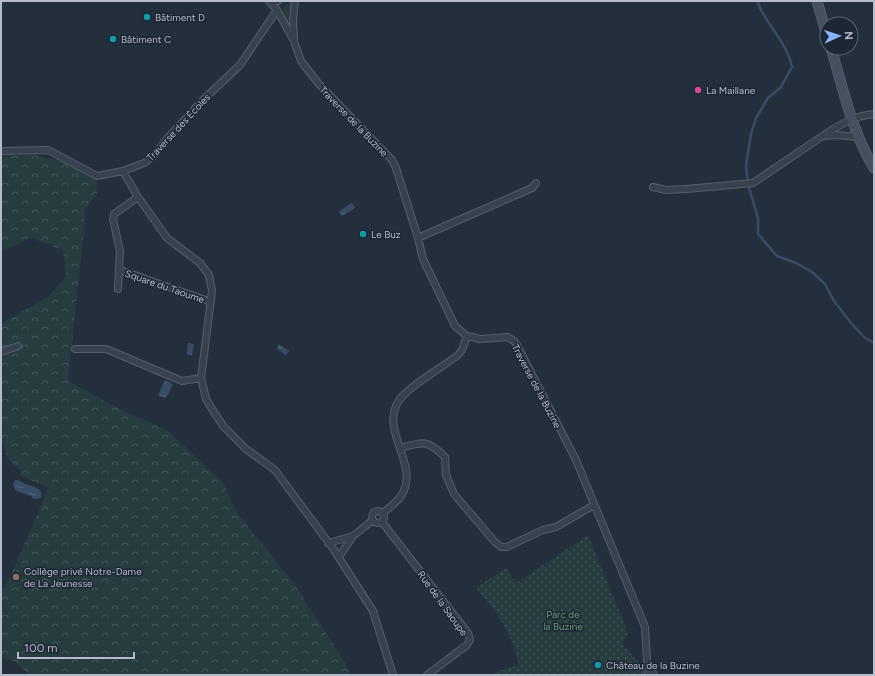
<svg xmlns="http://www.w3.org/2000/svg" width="875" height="676" viewBox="0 0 875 676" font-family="Figtree,sans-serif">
<defs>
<pattern id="forest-crowns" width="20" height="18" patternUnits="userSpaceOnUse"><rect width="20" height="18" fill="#263c3f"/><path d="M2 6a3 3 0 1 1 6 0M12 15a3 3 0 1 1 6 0" fill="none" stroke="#435659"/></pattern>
<pattern id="park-dots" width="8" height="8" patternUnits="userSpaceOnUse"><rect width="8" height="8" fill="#263c3f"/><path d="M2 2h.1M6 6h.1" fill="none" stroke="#435659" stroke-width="1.8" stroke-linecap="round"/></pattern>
<pattern id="water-ripples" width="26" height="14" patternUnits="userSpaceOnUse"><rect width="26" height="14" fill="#394c67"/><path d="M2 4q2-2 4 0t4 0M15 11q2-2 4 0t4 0" fill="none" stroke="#53647b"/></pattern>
</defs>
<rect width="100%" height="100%" fill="#242f3e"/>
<!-- green -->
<path fill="#263c3f" d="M290 1H292L290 14V27H289L283 12 284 7Z"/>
<!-- forest -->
<path fill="url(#forest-crowns)" d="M34 155 64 162 97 179V194L85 209 84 230 68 381 118 408 168 431 222 481 237 513 293 582 346 664 350 675H29L16 662 1 658V588H5L49 488 19 475 22 472 9 460 1 439V324L49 296 66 276 63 250 31 238 1 251V156Z"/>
<!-- park -->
<path fill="url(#park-dots)" d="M588 535 626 627 627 635 622 644 647 672 648 675H491L498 671 519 665C511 632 498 613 476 588L506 568 516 583Z"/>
<!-- water -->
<path fill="url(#water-ripples)" d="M352 203 355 208 342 216 339 211Z
M188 343 194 344 192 355 187 354Z
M278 345H280L289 351 286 355 277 349Z
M165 380 173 384 166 398 158 395Z
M15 480C20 480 21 482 25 484 32 487 44 487 41 498L34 499 31 496 16 491 13 484Z"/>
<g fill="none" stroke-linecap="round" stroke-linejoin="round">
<!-- stream -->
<path stroke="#394c67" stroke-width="2.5" d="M757 1C766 25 787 42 792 67L781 87 768 98 756 118 751 134 746 166 748 184 758 218V234L777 256 796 263 812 272 825 284 834 301 851 323 865 338 874 343"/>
<!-- minor casing -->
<g stroke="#565f6c" stroke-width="8">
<path id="minor" d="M269 1 277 10 293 39
M277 1H278
M295 1 293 20 294 41 301 61 318 83 392 160 396 168 418 238 423 259 455 326 467 336 472 337 480 339 508 337 514 341 517 345 576 460 645 627 648 675
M824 136 837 135 857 137
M1 151 48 150 97 176 123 171 144 163 154 156 165 141 203 100 240 65 277 10
M123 171 138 197 167 238 200 263 209 275 212 291 201 378 206 399 212 409 224 427 246 449 275 470 334 550 373 611 393 675
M653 187 666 190 686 189 753 183 833 129 852 119 862 116 874 114
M418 238 532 188 536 183
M120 270 211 302
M118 289 120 251 113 219 114 214 138 197
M75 349H106L182 381 201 378
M1 352 18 346
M400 448C423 442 427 439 445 457L446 475 454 494 494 541 501 547H507L543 530 556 527 594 505
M372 517a6 6 0 1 1 12 0a6 6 0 1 1-12 0Z
M383 513C389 508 397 502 401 496 421 466 380 432 398 402 407 387 443 367 458 355L462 350 467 336
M382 522 468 633 470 640 467 645 427 675
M328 543 353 536
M339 557 353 536 373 520
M648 664 654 675"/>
</g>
<!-- secondary casing -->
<g stroke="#565f6c" stroke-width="11">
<path id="secondary" d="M817 1 827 36
M831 48C843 88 852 132 874 168"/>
</g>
<!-- minor -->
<use href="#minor" stroke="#38414e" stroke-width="6"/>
<!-- secondary -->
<use href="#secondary" stroke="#465061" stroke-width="9"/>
</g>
<!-- markers -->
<g fill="#0f9aa8" stroke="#1d2633" stroke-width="1.5">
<circle cx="147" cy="17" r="4"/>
<circle cx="113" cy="39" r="4"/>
<circle cx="363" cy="234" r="4"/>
<circle cx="598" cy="665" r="4"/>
</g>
<circle fill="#d1479c" stroke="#1d2633" stroke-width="1.5" cx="698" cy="90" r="4"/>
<circle fill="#8d6e63" stroke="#1d2633" stroke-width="1.5" cx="16" cy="577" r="4"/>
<g text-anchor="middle" stroke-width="3" stroke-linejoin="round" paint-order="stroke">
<!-- poi labels -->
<g font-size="10" fill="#b4bcc9" stroke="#1d2633" text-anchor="start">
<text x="155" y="21">Bâtiment D</text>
<text x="121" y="43">Bâtiment C</text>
<text x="706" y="94">La Maillane</text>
<text x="371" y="238">Le Buz</text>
<text x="24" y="575">Collège privé Notre-Dame<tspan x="24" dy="12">de La Jeunesse</tspan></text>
<text x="606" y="669">Château de la Buzine</text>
</g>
<!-- street labels -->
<g font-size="10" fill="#b4bcc9" stroke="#1d2633">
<text transform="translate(354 121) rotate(46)" y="4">Traverse de la Buzine</text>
<text transform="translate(178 127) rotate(-47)" y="4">Traverse des Écoles</text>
<text transform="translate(165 286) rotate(19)" y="4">Square du Taoume</text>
<text transform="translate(537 386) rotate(62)" y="4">Traverse de la Buzine</text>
<text transform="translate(443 603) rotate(54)" y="4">Rue de la Saoupe</text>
</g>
<!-- park labels -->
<g font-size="10" fill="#6b9a76" stroke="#1d2633">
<text x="563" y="618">Parc de<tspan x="563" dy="12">la Buzine</tspan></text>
</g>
</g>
<!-- border -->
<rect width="875" height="676" fill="none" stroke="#b4bcc9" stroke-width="4"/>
<!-- north arrow -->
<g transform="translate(839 36) rotate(87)"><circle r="19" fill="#1d2633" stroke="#59626f"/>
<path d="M0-3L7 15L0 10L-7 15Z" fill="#8ab4f8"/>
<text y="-6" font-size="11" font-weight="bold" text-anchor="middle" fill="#b4bcc9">N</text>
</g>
<!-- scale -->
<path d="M18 652v6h116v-6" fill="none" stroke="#b4bcc9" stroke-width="2"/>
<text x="24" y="652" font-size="12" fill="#b4bcc9" stroke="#1d2633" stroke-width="3" paint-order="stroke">100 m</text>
</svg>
